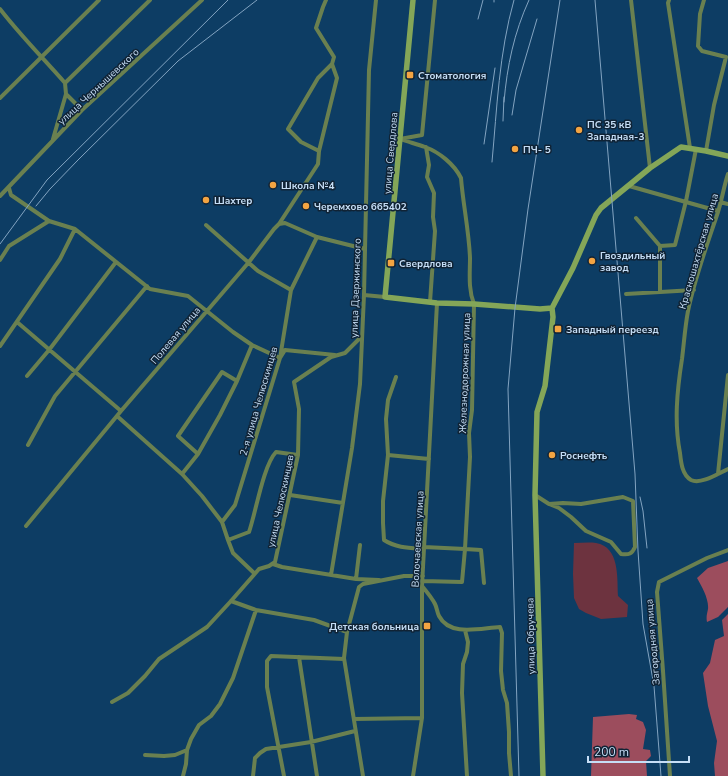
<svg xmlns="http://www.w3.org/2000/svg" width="728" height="776" viewBox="0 0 728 776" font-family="'Nunito Sans',sans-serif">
<rect width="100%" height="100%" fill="#0d3d64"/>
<!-- green -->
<path fill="#6d333f" d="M574 543C581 543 589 542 596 543 620 547 617 578 618 596L628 605 627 617 601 619 586 613 579 609 574 598 573 574Z"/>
<!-- forest -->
<path fill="#9c4d5d" d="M728 561V607L718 617 707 622C706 617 707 614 708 609 709 599 702 587 697 578L708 568Z
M728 614V776H715L714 763 717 741 708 706 703 673 710 663 715 640 724 636 722 620Z
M629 714 637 715 636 719 643 722 646 730 643 749 650 750 651 756 646 761 647 776H591L593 717Z"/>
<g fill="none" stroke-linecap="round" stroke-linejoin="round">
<!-- street -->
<path stroke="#6a8050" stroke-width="4" d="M631 0 650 168
M669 0 668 3 690 148
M704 0 700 14 698 46 702 51 726 57 714 105 706 151
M0 9C20 35 43 58 65 83L150 0
M65 83 66 94 82 110
M0 98 99 0
M53 139 66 94
M400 139C408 142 417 144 425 147 439 152 454 164 461 178 463 204 469 231 470 258 470 273 468 289 474 304L472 410 469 433 470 457 465 549 481 550 484 583
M400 139 422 135 435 0
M426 147 429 165 427 177 434 193 433 217 435 231 430 302
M319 151 301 142 288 129 318 78 332 64
M728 174C724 186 722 199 718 212 707 245 695 277 688 311 685 327 684 343 682 359 677 391 674 422 680 453 681 462 682 475 691 480 701 485 719 473 728 469
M629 186 718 211
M9 188 11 195 49 221 75 229 150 289 188 296 233 332 252 345 280 358 285 350 335 355
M0 196 82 110 202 0
M720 202 728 204
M636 218 660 246V291
M279 224 318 164 319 151 337 78 332 64 334 57 316 28 323 7 326 0
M206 225 258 271 291 290
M660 246 675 245 686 201 696 149
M0 260 9 246 49 221
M626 294 694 290
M364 295 385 297
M17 322 121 411
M0 346 60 259 75 229
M27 376 49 350 116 262
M396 377 388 400 386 419 388 455 383 501V523L384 540C396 548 410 548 424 549
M117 416 182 474 202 496 222 522 228 540 233 553 254 573
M28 445 55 396 147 286
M198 454 178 436 222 372 237 381
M388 455 429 459
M182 474 198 454 220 415 237 381 252 345
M718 474 728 375
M290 495 343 503
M535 495 549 504 559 508 571 517 586 531 611 542 621 554C629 555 632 554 635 547L633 501 623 497 581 504 563 503 549 504
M222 522 235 505 280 358 291 290 317 237
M26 526 121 411 249 262 274 229 279 224 285 223 317 237 365 249
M228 540 249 532C256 512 263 466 276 452L298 455
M273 564 282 567 356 579 379 580
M331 575 352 448 360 384 364 295 369 70 376 0
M356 579 360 545
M423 581 462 582 465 549 424 547
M422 586C427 592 432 598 435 604 437 608 437 612 439 616 450 637 480 628 500 627L502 633 501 671 503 690 507 703 509 732V753L511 776
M231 601 256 610 314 620 347 632
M465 630 468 642 467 652 463 664 462 693 467 776
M299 657 317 776
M112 702 128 693 145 676 159 659 207 627 231 601 259 569 269 566 275 562 298 455 299 409 294 382 331 357 345 353 362 336
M354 719 422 718
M145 755 164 756 175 755 187 750
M183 776 186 764 187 750 191 739 199 725 211 716 220 704 233 678 256 610
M253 776 255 758 260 753 266 749 311 742 355 731
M284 776 267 687V661L271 656 344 659
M363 776 344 658 347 632 359 587 363 584 404 576H423
M413 776 422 718V586L437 303
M670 776 663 671 657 592 659 582 707 558 728 550"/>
<!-- secondary -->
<path stroke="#84a658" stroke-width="5.5" d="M413 0 385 297 437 303 474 304 540 309 552 308
M543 776 535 495 537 412 545 386 553 317 552 308 573 268 596 215 601 208 650 168 681 147 706 151 728 156"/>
<!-- rail -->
<path stroke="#83a4c1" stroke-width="1" d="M595 0 635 474 638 551 643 624 654 686 661 776
M494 2V0
M478 19 483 0
M504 102C507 66 514 33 529 0
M512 115 516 90 537 19
M503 121 504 97
M484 144 495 68
M492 162C497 108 499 53 514 0
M36 206 50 189 78 160 178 61 257 0
M0 244 47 180 228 0
M640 497 643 511 647 548
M519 776 508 389 515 308 528 209 560 0"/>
</g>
<!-- markers -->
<g fill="#f3a442" stroke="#102335" stroke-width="1.5">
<rect x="406" y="71" width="8" height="8" rx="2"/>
<circle cx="579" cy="130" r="4"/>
<circle cx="515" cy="149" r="4"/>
<circle cx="273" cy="185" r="4"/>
<circle cx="206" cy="200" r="4"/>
<circle cx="306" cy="206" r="4"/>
<circle cx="592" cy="261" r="4"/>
<rect x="387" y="259" width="8" height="8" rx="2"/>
<rect x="554" y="325" width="8" height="8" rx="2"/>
<circle cx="552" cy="455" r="4"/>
<rect x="423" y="622" width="8" height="8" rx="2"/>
</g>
<g text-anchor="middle" stroke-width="3" stroke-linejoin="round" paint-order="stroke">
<!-- poi labels -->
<g font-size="10" font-weight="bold" fill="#c6def6" stroke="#102335" text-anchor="start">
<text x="418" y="79">Стоматология</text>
<text x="587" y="128">ПС 35 кВ<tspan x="587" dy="12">Западная-3</tspan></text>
<text x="523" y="153">ПЧ- 5</text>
<text x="281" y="189">Школа №4</text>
<text x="214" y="204">Шахтер</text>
<text x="314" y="210">Черемхово 665402</text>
<text x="600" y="259">Гвоздильный<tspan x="600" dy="12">завод</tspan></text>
<text x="399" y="267">Свердлова</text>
<text x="566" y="333">Западный переезд</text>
<text x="560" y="459">Роснефть</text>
<text x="419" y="630" text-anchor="end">Детская больница</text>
</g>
<!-- street labels -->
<g font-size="10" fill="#c6def6" stroke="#102335">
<text transform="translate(98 86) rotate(-43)" y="4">улица Чернышевского</text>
<text transform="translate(390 153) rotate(-85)" y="4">улица Свердлова</text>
<text transform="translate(698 251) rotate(-74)" y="4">Красношахтёрская улица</text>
<text transform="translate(355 288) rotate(-88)" y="4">улица Дзержинского</text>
<text transform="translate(175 335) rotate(-50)" y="4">Полевая улица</text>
<text transform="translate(464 373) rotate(-88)" y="4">Железнодорожная улица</text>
<text transform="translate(258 401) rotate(-74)" y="4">2-я улица Челюскинцев</text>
<text transform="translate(280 501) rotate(-78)" y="4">улица Челюскинцев</text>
<text transform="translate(417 539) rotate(-87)" y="4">Волочаевская улица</text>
<text transform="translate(530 636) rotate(-91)" y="4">улица Обручева</text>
<text transform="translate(652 642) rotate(-95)" y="4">Загородняя улица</text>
</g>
</g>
<!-- scale -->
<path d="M588 756v6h101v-6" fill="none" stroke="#c6def6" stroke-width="2"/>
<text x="594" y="756" font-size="12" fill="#c6def6" stroke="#102335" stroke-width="3" paint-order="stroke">200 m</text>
</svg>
